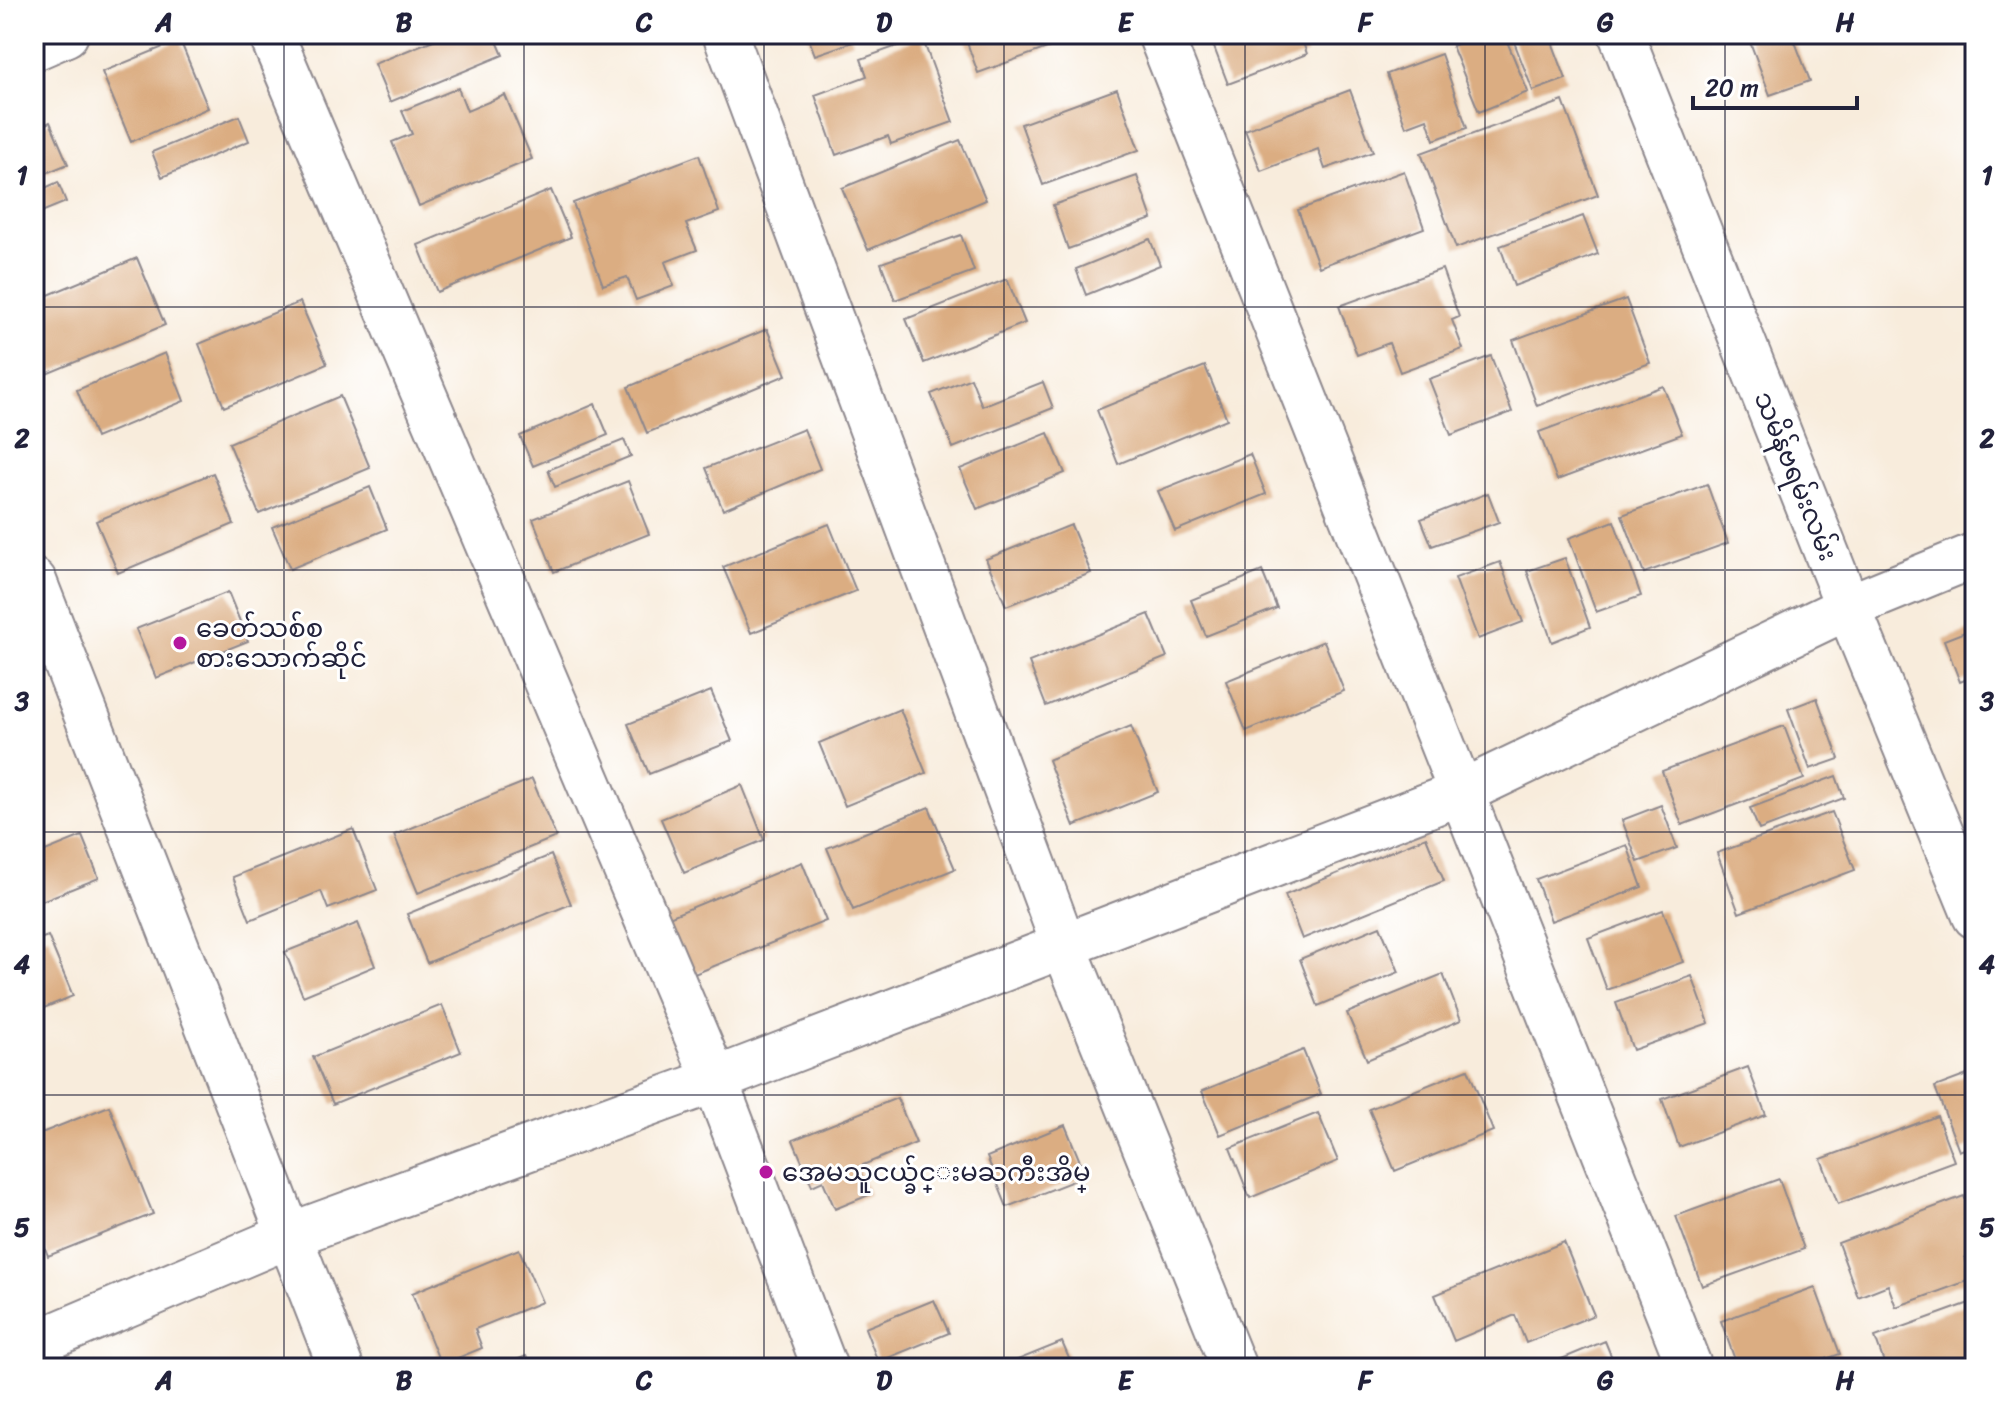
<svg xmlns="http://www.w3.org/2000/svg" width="2009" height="1402" viewBox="0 0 2009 1402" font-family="Sriracha,'Noto Sans Myanmar',sans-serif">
<rect width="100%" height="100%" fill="#fff"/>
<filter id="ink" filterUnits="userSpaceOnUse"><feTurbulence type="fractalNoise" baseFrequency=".0125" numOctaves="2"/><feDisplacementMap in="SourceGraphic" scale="16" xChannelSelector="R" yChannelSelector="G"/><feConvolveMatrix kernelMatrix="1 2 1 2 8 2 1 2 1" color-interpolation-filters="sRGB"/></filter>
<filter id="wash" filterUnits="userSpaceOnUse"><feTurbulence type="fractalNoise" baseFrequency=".006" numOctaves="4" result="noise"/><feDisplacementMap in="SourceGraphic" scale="32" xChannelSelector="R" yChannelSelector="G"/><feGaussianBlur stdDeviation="1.8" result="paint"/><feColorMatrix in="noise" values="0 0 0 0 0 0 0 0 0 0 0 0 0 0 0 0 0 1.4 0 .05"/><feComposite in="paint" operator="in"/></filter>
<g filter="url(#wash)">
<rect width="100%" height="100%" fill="#f8ecdc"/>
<g id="blocks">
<!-- building -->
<path fill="#dbad82" d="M448 34H494L503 55 390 102 374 64Z
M807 34H850L853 42 815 55Z
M964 34H1071L1072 39 978 73Z
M1209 34H1300L1307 54 1228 84Z
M1482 34H1504L1528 92 1479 112 1452 46Z
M1511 34H1549L1566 79 1533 91Z
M1747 34H1792L1810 81 1770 95Z
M922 37 953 122 891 144 888 136 836 155 815 95 867 76 861 59Z
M180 40 208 108 131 142 102 72Z
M1441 54 1467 128 1434 140 1427 119 1406 127 1387 74Z
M458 88 467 111 505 95 532 159 419 206 392 142 412 134 402 111Z
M1117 89 1139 150 1043 185 1021 124Z
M1350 90 1373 152 1325 169 1318 149 1261 171 1245 130Z
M1563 101 1598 195 1456 248 1421 153Z
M239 116 249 141 162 177 152 152Z
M50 122 68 164 34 178V129Z
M960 140 986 200 868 250 842 188Z
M699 155 719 212 686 224 697 250 665 262 674 286 636 300 627 277 603 285 573 203Z
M1404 171 1424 228 1319 267 1298 210Z
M1137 176 1152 219 1068 249 1053 205Z
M58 182 66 202 34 215V193Z
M551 190 571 237 437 292 418 245Z
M1583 216 1598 254 1514 286 1500 246Z
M961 235 974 271 895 300 881 263Z
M1150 239 1160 265 1086 295 1076 269Z
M137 258 165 325 44 375 34 350V301Z
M1442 269 1459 317 1452 320 1463 349 1400 372 1389 343 1357 355 1339 306Z
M1007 279 1025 323 924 363 906 319Z
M1626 299 1650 363 1537 406 1513 340Z
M300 302 327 364 224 407 199 344Z
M767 329 786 375 647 433 628 387Z
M165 353 184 401 96 438 77 390Z
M1491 356 1512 412 1451 435 1429 379Z
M1205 366 1227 419 1118 464 1097 410Z
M971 378 982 406 1043 382 1053 408 953 448 931 394Z
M1663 386 1682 434 1557 480 1539 432Z
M340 396 370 468 259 514 229 443Z
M595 404 608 435 533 466 520 436Z
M804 429 820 469 723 510 706 468Z
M1048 433 1065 473 977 509 960 469Z
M624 440 631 456 555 487 548 470Z
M1250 454 1266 494 1175 531 1158 491Z
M213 473 234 524 118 573 96 521Z
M628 481 649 534 554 572 533 519Z
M1707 484 1728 543 1644 573 1622 515Z
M370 487 387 529 290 569 272 527Z
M1488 493 1499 522 1432 546 1421 519Z
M1614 521 1641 596 1596 612 1569 538Z
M829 524 856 591 751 633 723 567Z
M1071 525 1091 573 1006 606 986 559Z
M1565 558 1590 627 1552 642 1527 571Z
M1500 562 1523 622 1478 639 1455 578Z
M1262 571 1277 608 1206 636 1191 600Z
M228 592 248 641 156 678 136 629Z
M1149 614 1167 657 1046 706 1029 662Z
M1975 628V676L1960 682 1944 640Z
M1324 641 1344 691 1246 731 1226 681Z
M711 691 732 741 649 774 628 724Z
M1817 698 1839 759 1810 769 1788 709Z
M900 709 926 773 845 806 819 743Z
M1131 726 1158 792 1074 826 1048 760Z
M1784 726 1804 779 1682 825 1662 771Z
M1836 776 1844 798 1759 830 1750 808Z
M532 779 556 837 418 893 394 835Z
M742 785 764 840 684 873 661 819Z
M1661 805 1677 848 1638 862 1622 820Z
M929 807 955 869 853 910 827 848Z
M1832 812 1855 870 1739 913 1717 853Z
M353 829 377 890 328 909 321 891 250 920 233 877Z
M82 836 99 878 34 904V844L38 854Z
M1426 837 1444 881 1302 939 1285 895Z
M1627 845 1642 887 1551 921 1536 879Z
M551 855 571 904 427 963 407 914Z
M802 862 826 921 687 977 664 919Z
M1663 910 1683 962 1607 990 1588 938Z
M358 923 375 966 303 996 285 952Z
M1380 926 1399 972 1318 1006 1300 959Z
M48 936 73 996 34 1012V941Z
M1443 974 1461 1020 1367 1060 1347 1013Z
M1692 976 1709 1023 1633 1050 1616 1003Z
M442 1005 461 1052 333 1104 313 1057Z
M1303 1050 1321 1094 1220 1135 1202 1091Z
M1748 1067 1766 1115 1679 1147 1662 1099Z
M1468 1069 1493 1131 1395 1171 1369 1109Z
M1975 1072V1145L1959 1151 1935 1087Z
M897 1098 916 1143 858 1167 869 1195 835 1209 823 1181 812 1186 793 1140Z
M109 1106 153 1214 48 1256 37 1227 34 1228V1136Z
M1318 1113 1338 1161 1250 1198 1230 1148Z
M1937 1116 1954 1161 1838 1204 1821 1159Z
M1065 1125 1086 1176 1007 1207 987 1157Z
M1779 1179 1804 1249 1702 1286 1676 1216Z
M1964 1196 1975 1226V1253L1965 1257 1973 1279 1896 1307 1888 1285 1858 1297 1838 1243Z
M1564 1242 1594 1315 1526 1343 1515 1315 1454 1341 1435 1295Z
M519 1249 542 1302 475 1329 482 1348 441 1365 412 1293Z
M1815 1287 1840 1354 1801 1368H1738L1721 1321Z
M934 1300 949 1333 878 1362 865 1328Z
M1975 1301V1368H1886L1875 1337Z
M1605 1341 1616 1368H1540Z
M1062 1342 1073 1368H1012L1010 1363Z
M526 1356 531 1368H497Z"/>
</g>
</g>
<g filter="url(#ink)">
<use href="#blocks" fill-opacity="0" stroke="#8d878c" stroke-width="2"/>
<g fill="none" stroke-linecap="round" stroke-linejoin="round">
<!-- minor casing -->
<g stroke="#8d878c" stroke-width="48">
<path id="minor" d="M271 34 715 1080 825 1368
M725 34 1064 946 1234 1368
M1160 34 1690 1368
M1621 34 1848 607 1975 916
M34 48 66 34
M34 581 341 1368
M34 1344 288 1236 715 1080 1460 793 1848 607 1975 555"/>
</g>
<!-- minor -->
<use href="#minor" stroke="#fff" stroke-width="44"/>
</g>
</g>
<!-- grid -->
<path fill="none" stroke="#22223b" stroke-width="2" stroke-opacity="0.55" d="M284 34V1368M524 34V1368M764 34V1368M1004 34V1368M1245 34V1368M1485 34V1368M1725 34V1368M34 307H1975M34 570H1975M34 832H1975M34 1095H1975"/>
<!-- markers -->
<g fill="#b5179e" stroke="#fff" stroke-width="3">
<circle cx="180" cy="643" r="8"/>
<circle cx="766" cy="1172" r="8"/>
</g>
<g text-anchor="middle" stroke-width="6" stroke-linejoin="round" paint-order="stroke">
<!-- street labels -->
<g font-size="26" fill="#22223b" stroke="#fff">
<text transform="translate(1796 476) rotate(68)" y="9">သမိန်ဗရမ်းလမ်း</text>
</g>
<!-- poi labels -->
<g font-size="26" fill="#22223b" stroke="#fff" text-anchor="start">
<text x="196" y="637">ခေတ်သစ်စ<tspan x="196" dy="30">စားသောက်ဆိုင်</tspan></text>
<text x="782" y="1181">အေမသူငယ္ခ်င္းမႀကီးအိမ္</text>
</g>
</g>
<!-- margin -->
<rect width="2009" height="1402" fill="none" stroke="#fff" stroke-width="88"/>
<!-- scale -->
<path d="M1693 96v12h164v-12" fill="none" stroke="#22223b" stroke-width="4"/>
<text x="1705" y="96" font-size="24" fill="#22223b" stroke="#ffffff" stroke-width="6" paint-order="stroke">20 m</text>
<rect x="44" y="44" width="1921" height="1314" fill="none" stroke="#22223b" stroke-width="3"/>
<g font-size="26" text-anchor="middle" font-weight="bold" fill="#22223b">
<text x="164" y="31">A</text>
<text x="404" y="31">B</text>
<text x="644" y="31">C</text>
<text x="884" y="31">D</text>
<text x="1125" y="31">E</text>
<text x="1365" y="31">F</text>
<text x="1605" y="31">G</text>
<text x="1845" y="31">H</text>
<text x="22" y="184">1</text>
<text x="1987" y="184">1</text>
<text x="22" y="447">2</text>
<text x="1987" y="447">2</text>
<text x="22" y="710">3</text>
<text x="1987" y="710">3</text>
<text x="22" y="973">4</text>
<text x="1987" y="973">4</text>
<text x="22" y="1236">5</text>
<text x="1987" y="1236">5</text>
<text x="164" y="1389">A</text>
<text x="404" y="1389">B</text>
<text x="644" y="1389">C</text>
<text x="884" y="1389">D</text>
<text x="1125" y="1389">E</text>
<text x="1365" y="1389">F</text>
<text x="1605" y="1389">G</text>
<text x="1845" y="1389">H</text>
</g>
</svg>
